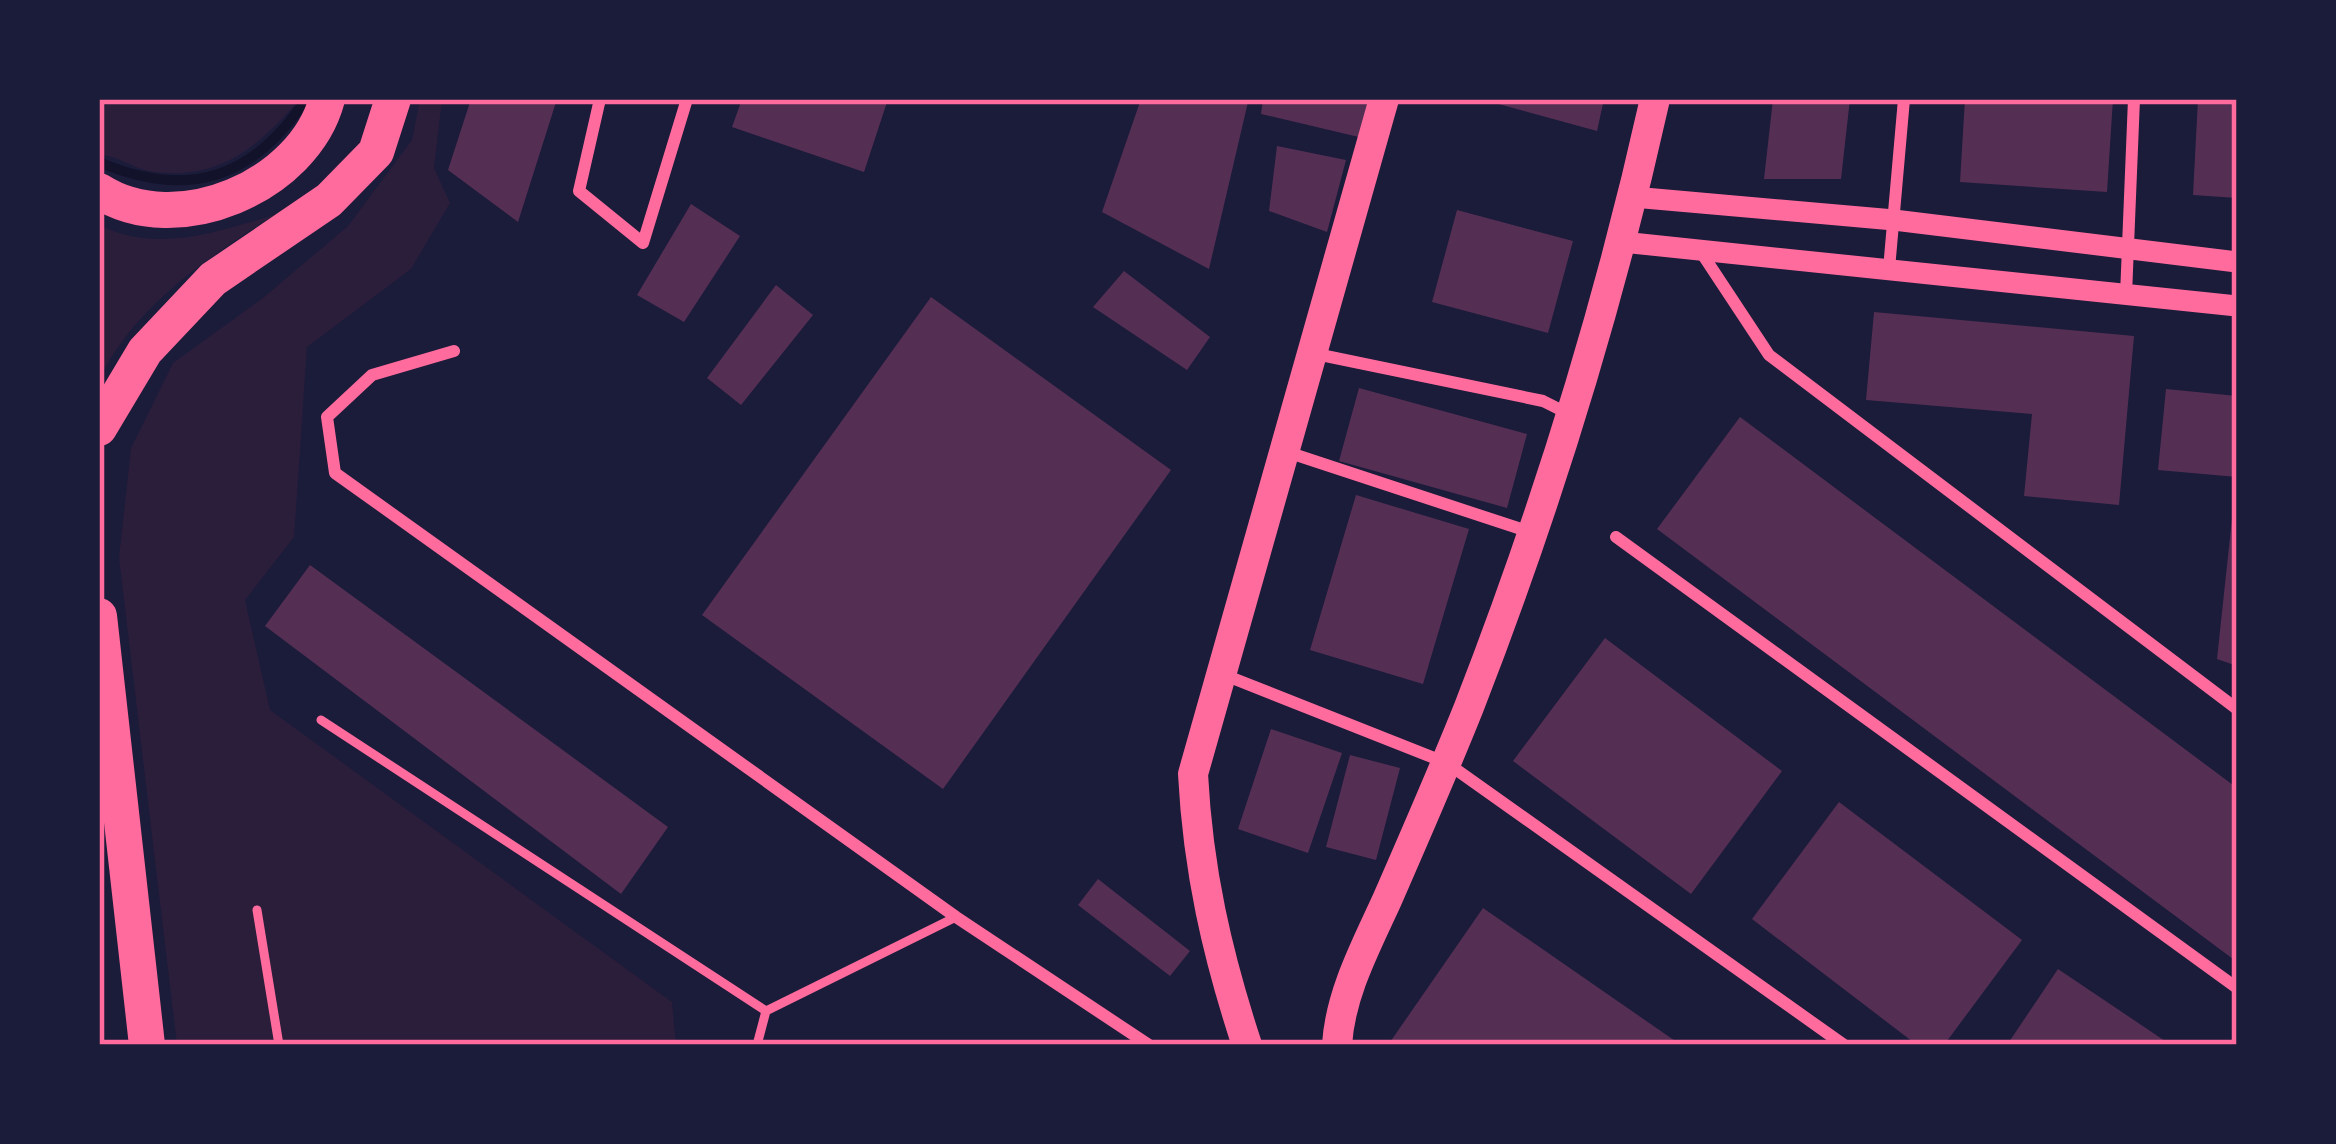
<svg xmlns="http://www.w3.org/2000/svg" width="2336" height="1144" viewBox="0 0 2336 1144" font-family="Mulish,sans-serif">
<rect width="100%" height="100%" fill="#1b1b3a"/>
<!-- green -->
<path fill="#2a1e3b" d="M99 99H300C258 147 221 180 153 172 134 169 117 155 99 155Z
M420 99H442L434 168 450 203 411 269 307 347 294 537 245 600 270 710 672 1002 676 1045H177L119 558 131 448 173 363 263 298 348 226 412 140Z
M274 215C204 261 138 303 99 379V225C158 254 216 232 274 215Z"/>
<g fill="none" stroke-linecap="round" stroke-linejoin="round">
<!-- stream -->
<path stroke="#12122b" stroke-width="10" d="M99 162C188 200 253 179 306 99"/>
</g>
<!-- building -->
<path fill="#542f53" d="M471 99H557L518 222 448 170Z
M742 99H888L864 172 732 127Z
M1141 99 1248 102 1209 269 1102 212Z
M1263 99H1372L1363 138 1261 114Z
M1480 99H1604L1597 131Z
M1773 99H1850L1841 179H1764Z
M1965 99H2113L2107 192 1960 182Z
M2198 99H2237V198L2193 195Z
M1277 146 1346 160 1327 232 1269 211Z
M691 204 740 236 684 322 637 295Z
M1457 210 1573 241 1548 333 1432 302Z
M1124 271 1210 337 1187 370 1093 307Z
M776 285 813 315 741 405 707 378Z
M931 297 1171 470 943 789 702 615Z
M1874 312 2134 336 2119 505 2024 496 2032 414 1866 400Z
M1359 388 1527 434 1507 508 1339 461Z
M2166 389 2237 396V477L2158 470Z
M1740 417 2237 788V962L1657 529Z
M1356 495 1469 529 1423 684 1310 650Z
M2234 500H2237V666L2217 659Z
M310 565 668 827 621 894 265 626Z
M1605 638 1782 771 1691 894 1513 761Z
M1271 729 1342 753 1308 853 1238 829Z
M1350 755 1400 768 1376 860 1326 847Z
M1839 802 2022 940 1944 1045H1917L1752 919Z
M1098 879 1190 951 1170 976 1078 905Z
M1483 908 1681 1045H1388Z
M2058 969 2171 1045H2007Z"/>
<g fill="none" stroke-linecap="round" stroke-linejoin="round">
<!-- service -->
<path stroke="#ff6b9d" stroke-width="9" d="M321 720 766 1011
M257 910 279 1045
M757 1045 766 1011 956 917"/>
<!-- minor -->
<path stroke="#ff6b9d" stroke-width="12" d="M600 99 579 191 643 243 687 99
M1699 249 1769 355 2237 709
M1889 269 1904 99
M2126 295 2134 99
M454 351 372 375 327 417 335 473 956 917 1149 1045
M1316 354 1543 401 1569 414
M1287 452 1530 532
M1616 537 2237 988
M1222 674 1447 763 1844 1045"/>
<!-- tertiary -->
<path stroke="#ff6b9d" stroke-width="21" d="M1633 197 1894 220 2237 262
M1622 242 2237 306"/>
<!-- primary -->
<path stroke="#ff6b9d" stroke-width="30" d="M1247 1045C1217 954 1198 870 1193 774L1384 99
M1337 1045C1340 994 1366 946 1387 900 1415 836 1443 772 1469 707 1546 509 1609 306 1655 99"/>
<!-- motorway -->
<path stroke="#ff6b9d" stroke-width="36" d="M99 191C177 241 304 186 327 99
M99 428 145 351 213 279 329 200 376 152 393 99
M99 616 147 1045"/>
</g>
<!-- border -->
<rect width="2336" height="1144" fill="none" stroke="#1b1b3a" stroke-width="204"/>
<rect x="102" y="102" width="2132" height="940" fill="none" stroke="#ff6b9d" stroke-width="4.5"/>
</svg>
